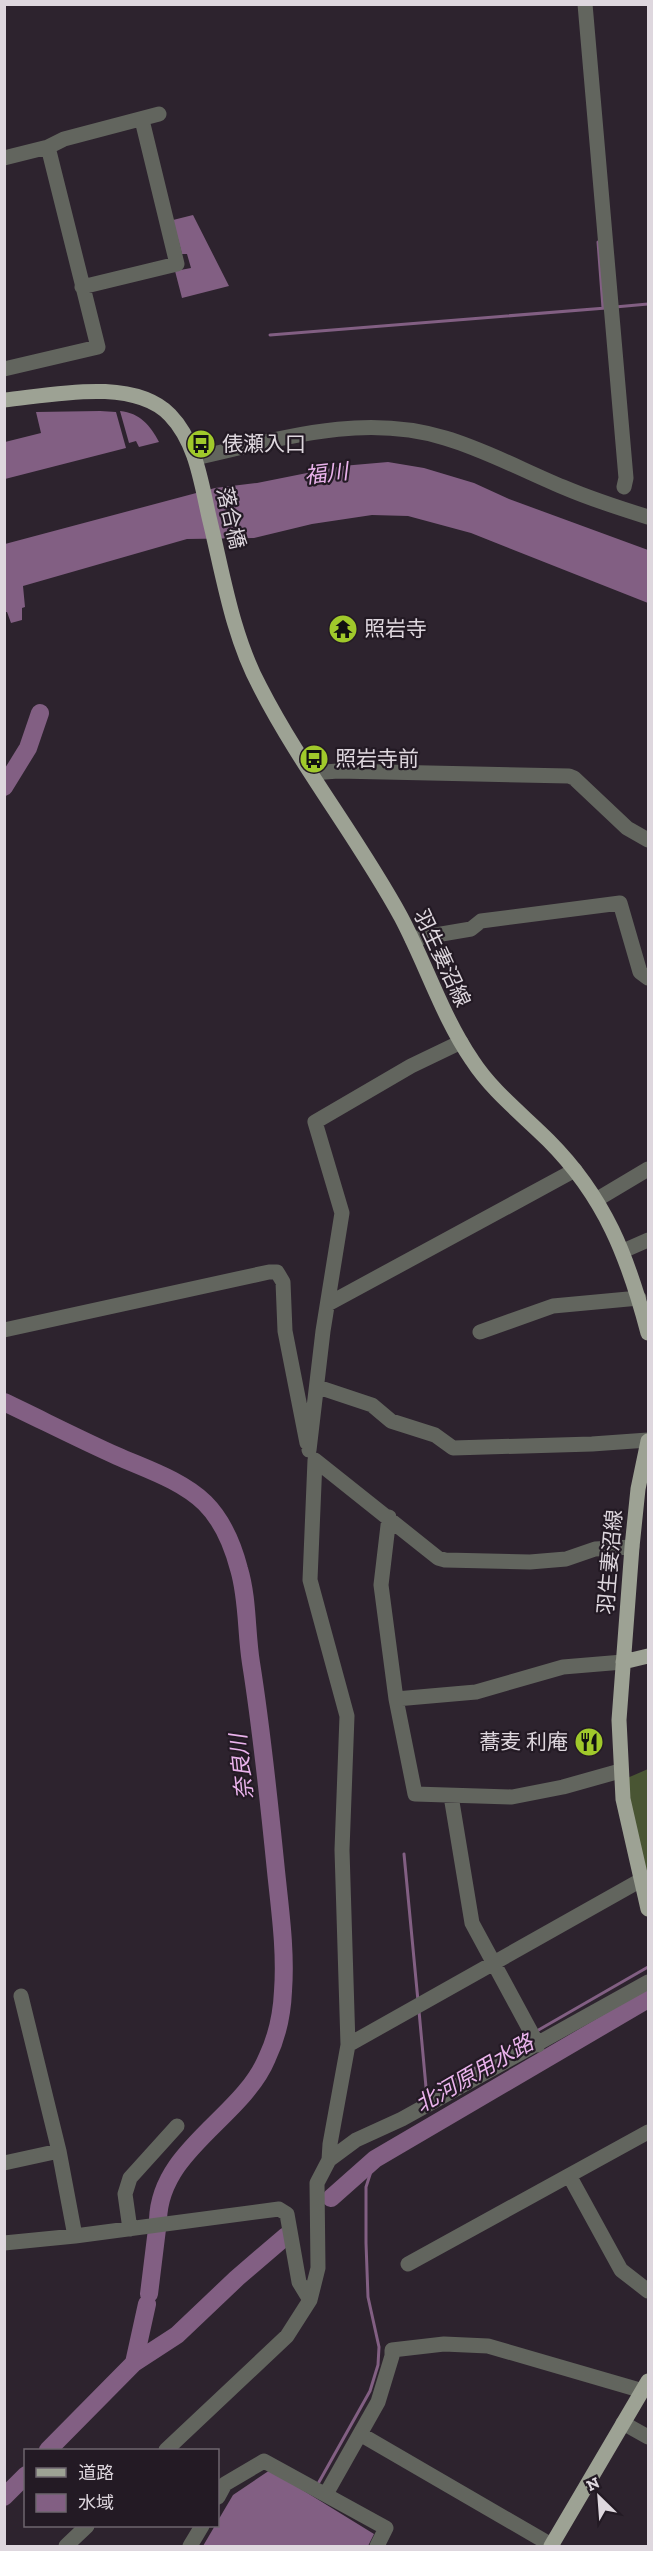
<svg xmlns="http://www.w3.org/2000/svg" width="653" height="2551" viewBox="0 0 653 2551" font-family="'Zilla Slab','Noto Sans JP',serif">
<rect width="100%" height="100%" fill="#2d232e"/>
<!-- green -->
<path fill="#495533" d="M648 1769V1884L625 1779Z"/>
<!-- water -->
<path fill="#825f83" d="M193 215 229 286 182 298 175 271 191 268 187 254H182L173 220Z
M100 411 116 412 126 448 5 479V442L41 433 36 412Z
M120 411C140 413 150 425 159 442L139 447 136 441 129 443Z
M388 462 424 468 474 483 509 499 648 550V603L471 533 408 516 372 515 312 524 254 538 187 539 23 586 25 607 22 608V620L11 623 7 612H5V544L215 488 257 483 342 466Z
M270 2470 374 2534 368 2546H203L233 2495Z"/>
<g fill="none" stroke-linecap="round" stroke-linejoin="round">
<!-- stream -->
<path stroke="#825f83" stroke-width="3" d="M598 242 603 308
M615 307 648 304
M270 335 606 308
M404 1854 418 2001
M419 2011 427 2098
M535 2032 648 1967
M440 2089 527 2037
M319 2482 370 2391 378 2365 379 2347 368 2297 366 2243V2187L375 2159"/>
<!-- river -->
<path stroke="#825f83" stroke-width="18" d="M4 787 28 748 40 713
M4 1402C42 1420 79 1439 117 1456 146 1469 181 1480 205 1503 222 1520 233 1546 239 1569 248 1599 246 1632 251 1663 262 1732 269 1801 276 1871 280 1910 286 1951 283 1991 282 2014 277 2037 267 2058 242 2118 160 2149 158 2220
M331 2198 375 2159 648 1999
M149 2294 157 2229
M134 2363 147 2304
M48 2450 134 2363 177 2335 237 2278 286 2236
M4 2497 26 2475"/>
<!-- minor -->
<path stroke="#62655e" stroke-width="15" d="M585 4 626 478 624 487
M4 158 48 147 64 139 159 114
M82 287 177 264 142 120
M4 369 98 347 48 147
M195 458C277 440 361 412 445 438 486 450 524 471 563 487 591 499 619 508 648 517
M312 773 338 771 569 776 574 778 627 828 648 840
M412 939 471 929 481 921 620 903 640 972 648 978
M596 1200 648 1169
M623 1251 648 1240
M328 1304 575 1170
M4 1330 269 1272H277L283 1282 285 1331 307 1443
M480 1332 553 1306 639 1298
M318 1387 372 1405 391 1421 435 1435 453 1448 592 1444 648 1440
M309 1450 323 1331 342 1213 315 1122 411 1066 461 1042
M389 1517 381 1585 396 1699 476 1692 563 1667 623 1662
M396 1699 415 1794 512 1797 563 1787 620 1771
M451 1796 472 1923 538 2045
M21 1996 59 2151 75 2236
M348 2045 641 1880
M329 2160 330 2144 348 2045 342 1850 347 1716 310 1580 315 1460 438 1558 445 1560 530 1562 566 1559 595 1549 632 1547
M4 2163 59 2151
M570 2177 621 2270 648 2291
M130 2229 125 2194 130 2178 177 2126
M4 2243 75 2236 279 2209 287 2214 299 2282 310 2300
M408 2264 648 2132
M623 2423 648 2437
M360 2434 553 2546
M166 2450 287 2336 310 2300 318 2268 317 2183 329 2160 356 2140 402 2119 648 1982
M326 2494 378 2402 392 2356V2350L444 2344 488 2346 643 2391
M218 2497 225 2484 264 2461 386 2528 377 2546
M66 2546 87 2526
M190 2546 202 2526"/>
<!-- major -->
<path stroke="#9da294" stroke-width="15" d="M4 400C53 395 133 377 170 415 196 442 201 482 209 517 223 574 232 635 260 687 301 767 358 838 401 917 426 964 442 1016 472 1060 492 1091 522 1114 548 1140 605 1197 628 1257 648 1333
M648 1441 638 1489 632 1547 619 1720 623 1799 648 1909
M623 1662 648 1656
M551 2546 648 2381"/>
</g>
<!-- icons -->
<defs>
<g id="bus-disc" transform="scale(1.5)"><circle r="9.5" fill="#a0c92b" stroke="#231a24"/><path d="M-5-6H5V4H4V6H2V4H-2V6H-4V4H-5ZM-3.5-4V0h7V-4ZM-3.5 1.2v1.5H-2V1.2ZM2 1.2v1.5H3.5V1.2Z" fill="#111"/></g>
<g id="temple-disc" transform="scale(1.5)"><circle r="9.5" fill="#a0c92b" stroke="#231a24"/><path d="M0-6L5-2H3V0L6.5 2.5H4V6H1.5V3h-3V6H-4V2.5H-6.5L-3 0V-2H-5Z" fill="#111"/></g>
<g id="restaurant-disc" transform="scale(1.5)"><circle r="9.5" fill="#a0c92b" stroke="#231a24"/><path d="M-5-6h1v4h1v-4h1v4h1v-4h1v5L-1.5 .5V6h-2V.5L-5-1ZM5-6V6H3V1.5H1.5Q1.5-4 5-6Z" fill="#111"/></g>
</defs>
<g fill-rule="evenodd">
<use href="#bus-disc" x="201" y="444"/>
<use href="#temple-disc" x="343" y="629"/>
<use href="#bus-disc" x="314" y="759"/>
<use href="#restaurant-disc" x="589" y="1742"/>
</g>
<g text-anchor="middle" stroke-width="4.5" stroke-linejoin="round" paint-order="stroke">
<!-- poi labels -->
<g font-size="21" fill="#ded7de" stroke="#231a24" text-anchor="start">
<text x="222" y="451">俵瀬入口</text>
<text x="364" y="636">照岩寺</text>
<text x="335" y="766">照岩寺前</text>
<text x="568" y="1749" text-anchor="end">蕎麦 利庵</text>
</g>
<!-- street labels -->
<g font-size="21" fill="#ded7de" stroke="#231a24">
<text transform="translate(231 518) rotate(77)" y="7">落合橋</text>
<text transform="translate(442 958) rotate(65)" y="7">羽生妻沼線</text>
<text transform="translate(610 1562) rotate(-85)" y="7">羽生妻沼線</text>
</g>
<!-- water labels -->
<g font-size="22" font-style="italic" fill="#eab3ec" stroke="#231a24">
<text transform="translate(326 473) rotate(-7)" y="8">福川</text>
<text transform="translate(241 1767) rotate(-96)" y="8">奈良川</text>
<text transform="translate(474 2073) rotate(-30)" y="8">北河原用水路</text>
</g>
</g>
<!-- border -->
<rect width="653" height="2551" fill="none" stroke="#ded7de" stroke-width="12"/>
<!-- legend -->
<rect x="24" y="2449" width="195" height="78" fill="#231a24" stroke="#6e666e" stroke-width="1.5"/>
<rect x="36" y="2468" width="30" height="9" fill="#9da294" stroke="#6e666e" stroke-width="1.5"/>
<text x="78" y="2479" font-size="18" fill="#ded7de">道路</text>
<rect x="36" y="2494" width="30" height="18" fill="#825f83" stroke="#6e666e" stroke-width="1.5"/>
<text x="78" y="2509" font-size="18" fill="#ded7de">水域</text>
<!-- north arrow -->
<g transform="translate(599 2497) rotate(335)" stroke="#231a24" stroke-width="4.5" paint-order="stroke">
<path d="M0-4.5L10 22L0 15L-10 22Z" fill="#ded7de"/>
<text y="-9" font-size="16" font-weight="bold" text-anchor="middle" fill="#ded7de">N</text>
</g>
</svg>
